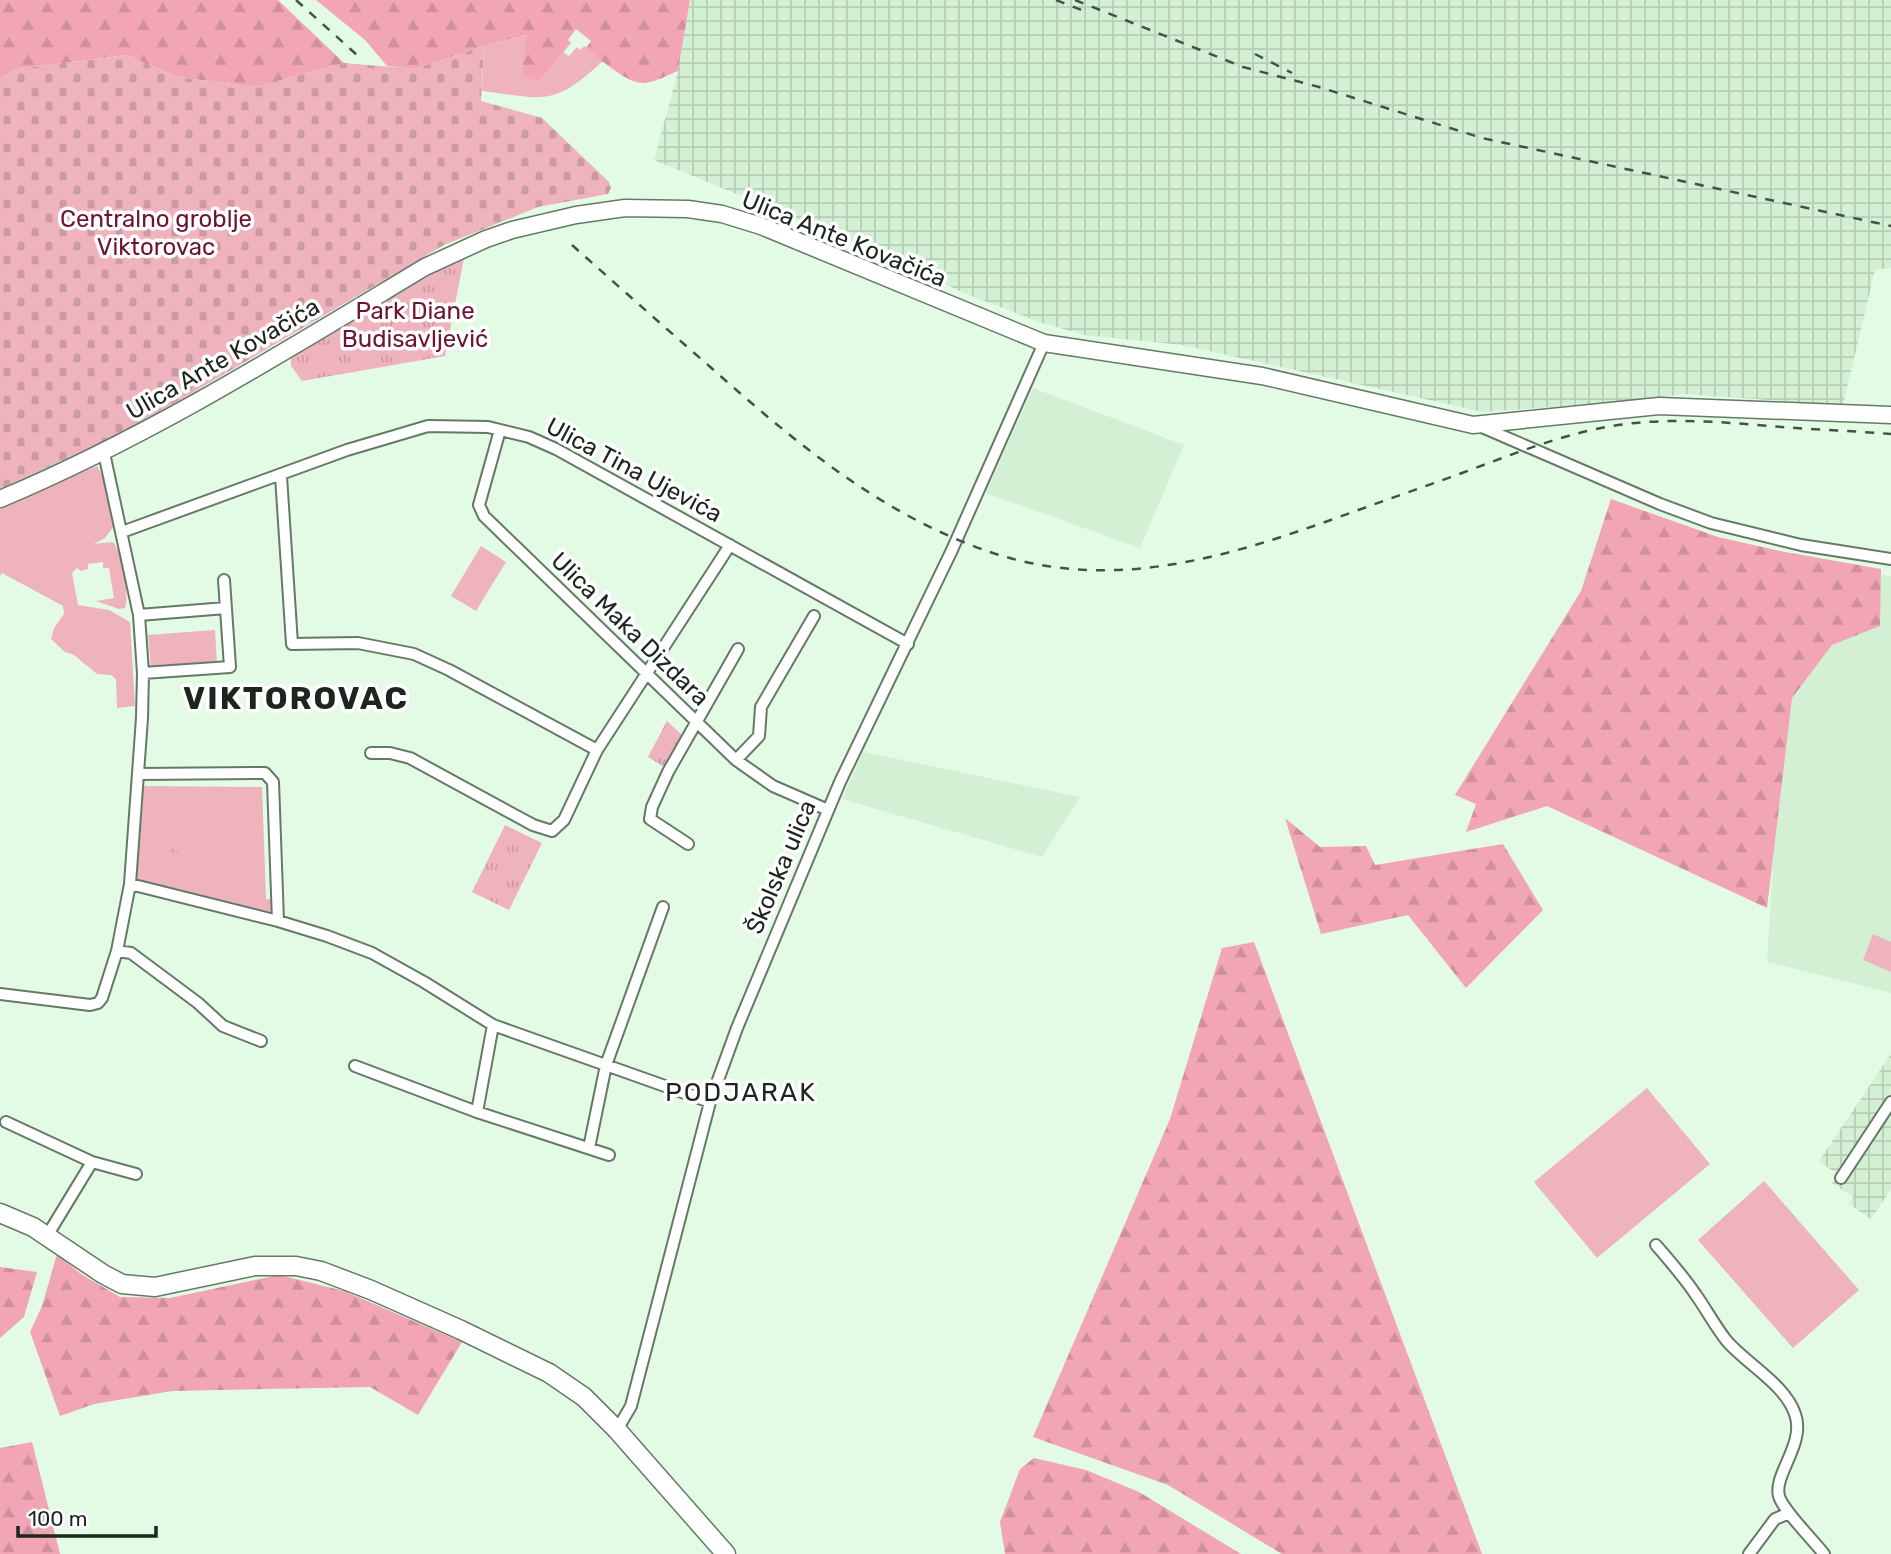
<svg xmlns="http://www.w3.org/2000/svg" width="1891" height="1554" viewBox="0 0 1891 1554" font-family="Rubik,sans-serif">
<defs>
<pattern id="industrial-grid" width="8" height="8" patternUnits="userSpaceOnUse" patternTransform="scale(1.75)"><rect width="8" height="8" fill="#d3f0d5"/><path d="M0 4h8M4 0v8" fill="none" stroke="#b5ceb6"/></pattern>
<pattern id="forest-firs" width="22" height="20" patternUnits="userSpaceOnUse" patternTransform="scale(1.75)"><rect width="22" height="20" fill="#f2a6b5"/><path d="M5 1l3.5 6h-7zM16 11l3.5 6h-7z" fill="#cf8f9b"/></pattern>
<pattern id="cemetery-stones" width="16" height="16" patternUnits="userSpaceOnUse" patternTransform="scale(1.75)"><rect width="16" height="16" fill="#eeb3bd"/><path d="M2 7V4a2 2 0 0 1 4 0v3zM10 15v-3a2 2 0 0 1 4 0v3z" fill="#cc9aa2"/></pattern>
<pattern id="park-tufts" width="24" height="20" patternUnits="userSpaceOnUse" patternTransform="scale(1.75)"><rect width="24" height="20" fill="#eeb3bd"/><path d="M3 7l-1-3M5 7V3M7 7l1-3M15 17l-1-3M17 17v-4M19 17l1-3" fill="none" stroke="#cc9aa2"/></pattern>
</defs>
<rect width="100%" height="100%" fill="#e3fae4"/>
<!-- built -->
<path fill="#d3f0d5" d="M1033 388 1184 445 1140 548 986 493Z
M1877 574 1891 576V993L1767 962 1783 698Z
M863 752 1080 797 1042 857 842 799Z"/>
<!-- industrial -->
<path fill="url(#industrial-grid)" d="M690 0H1891V268L1875 270 1843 405 1683 394 1641 400 1483 412 1182 345 1085 335 1045 324 969 295 829 232 654 160 678 71Z
M1891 1054V1189L1871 1219 1849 1204 1853 1197 1832 1183 1837 1174 1819 1161Z"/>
<!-- green -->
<path fill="#eeb3bd" d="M528 35 521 74 538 82 563 52 569 56 577 47 580 50 584 46 603 61C553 107 545 99 482 91L484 46Z
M97 466 103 477 114 526 105 538 94 544 113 542C122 552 130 595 125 608L119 609 96 601 114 598 109 568H103V562L88 564V569L81 571 77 568 72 573 78 605 109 610 130 622 135 706 117 708 116 679 111 675 97 674 74 655 65 652 51 639 54 628 64 614 63 606 2 573 0 576V506Z
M481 546 506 562 476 611 451 596Z
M215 630 217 663 151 668 148 635Z
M142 786 262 787 266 899 273 900V908L270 912 140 881 134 876Z
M1873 934 1891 942V972L1863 960Z
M1647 1088 1710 1164 1597 1258 1534 1182Z
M1764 1181 1859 1290 1793 1348 1698 1240Z"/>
<!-- forest -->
<path fill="url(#forest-firs)" d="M0 0H278L344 63 256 87 177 77 127 55 17 69 0 78Z
M316 0H690L678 71C668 75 655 82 645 83 628 85 599 58 586 48L591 41 576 29 568 40 571 43 538 82 521 75 527 35 484 46 415 69 387 66 365 40Z
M1611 499 1718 537 1785 552 1881 569 1880 626 1832 645 1792 698 1767 908 1547 806 1466 832 1476 804 1455 795 1581 591Z
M1285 818 1320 847 1366 846 1375 865 1503 844 1543 910 1466 988 1408 915 1321 934Z
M1254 942 1482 1554H1282L1168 1485 1033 1437 1170 1119 1222 948Z
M57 1254 81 1274 120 1297 170 1298 279 1275 344 1291 462 1342 418 1415 370 1387 172 1391 94 1404 60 1416 30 1332 42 1306Z
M0 1267 37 1272 24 1317 0 1338Z
M32 1442 60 1554H0V1448Z
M1034 1458 1086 1470 1139 1492 1241 1554H1005L1000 1522 1020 1469Z"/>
<!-- cemetery -->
<path fill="url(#cemetery-stones)" d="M484 46 481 101 542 118 609 182 611 188 608 194 538 207 444 245 192 393 109 439 0 489V78L17 69 127 55 177 77 256 87 344 63 415 69Z"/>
<!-- park -->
<path fill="url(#park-tufts)" d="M464 258 445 356 302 381 291 366V358L451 263Z
M667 721 684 737 666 768 648 757Z
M505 825 542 843 509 910 472 892Z
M166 847 184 854 183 868 180 872 173 871 169 866 160 861 159 854Z"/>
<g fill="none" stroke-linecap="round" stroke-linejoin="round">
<!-- minor casing -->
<g stroke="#657a66" stroke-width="14">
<path id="minor" d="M1482 427 1660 504 1711 523 1801 545 1891 559
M500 430 479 505 484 516 736 760 773 786 828 810
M281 476 292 644 358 643 414 654 449 670 597 750
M122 532 347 450 428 426 488 427 529 437 556 449 908 644
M139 615 226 608
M143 673 230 667 224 580
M371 753H390L410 758 533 825 552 831 564 820 597 750 730 545
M736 760 759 736 761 707 814 616
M138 774 265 773 273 782 278 921
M688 844 650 819 652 807 668 772 738 649
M130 884 278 921 327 936 372 953 424 982 493 1025 710 1102
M117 951 131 953 198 1003 223 1026 261 1041
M0 994 90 1005 98 1003 102 998 117 951 130 884 142 718 143 673 139 615 104 453
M355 1066 477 1112 609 1155
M477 1112 493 1025
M6 1122 92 1162 47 1236
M589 1148 606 1065 663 907
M92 1162 136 1174
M1841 1178 1891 1102
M1656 1245C1670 1261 1684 1277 1696 1295 1706 1309 1715 1326 1726 1340 1745 1363 1785 1384 1795 1414 1806 1443 1773 1475 1779 1496 1782 1509 1814 1541 1824 1554
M617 1430 631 1406 710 1102 737 1028 840 782 952 550 1044 343
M1749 1554 1775 1519 1787 1514"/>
</g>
<!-- secondary casing -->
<g stroke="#657a66" stroke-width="19">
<path id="secondary" d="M0 499C150 436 287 350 425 267L486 239 512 230 576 215 625 208 688 209 722 214 761 226 1044 343 1262 376 1473 425 1659 406 1891 415"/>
</g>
<!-- primary casing -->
<g stroke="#657a66" stroke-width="21">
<path id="primary" d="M0 1213 33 1227 103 1274 122 1284 155 1287 255 1266H296L321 1271 371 1290 461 1330 549 1373 584 1397 617 1430 726 1554"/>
</g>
<!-- minor -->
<use href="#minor" stroke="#fff" stroke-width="10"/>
<!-- secondary -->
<use href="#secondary" stroke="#fff" stroke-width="16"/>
<!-- primary -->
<use href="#primary" stroke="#fff" stroke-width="18"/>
<!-- rail -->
<path stroke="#455146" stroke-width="2.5" stroke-dasharray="9 9" stroke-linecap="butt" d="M296 0 357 55
M1056 0 1084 11
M1075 0 1243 67 1319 87 1482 138 1891 226
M1255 54 1292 73
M572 245C617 285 662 325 708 365 788 436 870 506 971 545 1098 596 1217 561 1339 517 1380 502 1421 488 1462 473 1508 456 1552 438 1601 428 1661 416 1722 422 1782 427 1818 430 1855 431 1891 434"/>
</g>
<g text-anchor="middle" stroke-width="7" stroke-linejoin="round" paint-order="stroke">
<!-- park labels -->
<g font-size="24" fill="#6c1431" stroke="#fff">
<text x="156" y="227">Centralno groblje<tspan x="156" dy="28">Viktorovac</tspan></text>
<text x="415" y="319">Park Diane<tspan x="415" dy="28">Budisavljević</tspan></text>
</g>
<!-- street labels -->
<g font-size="24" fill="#1d261e" stroke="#fff">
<text transform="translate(844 239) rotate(22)" y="8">Ulica Ante Kovačića</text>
<text transform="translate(223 359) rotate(-30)" y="8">Ulica Ante Kovačića</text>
<text transform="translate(634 470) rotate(28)" y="8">Ulica Tina Ujevića</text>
<text transform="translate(630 629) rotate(44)" y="8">Ulica Maka Dizdara</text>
<text transform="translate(781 867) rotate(-67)" y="8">Školska ulica</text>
</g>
<!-- neighbourhood labels -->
<g font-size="26" letter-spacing="2" fill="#1d261e" stroke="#fff">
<text x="741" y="1101">PODJARAK</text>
</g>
<!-- district labels -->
<g font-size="32" font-weight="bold" letter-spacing="2" fill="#1d261e" stroke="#fff">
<text x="296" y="709">VIKTOROVAC</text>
</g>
</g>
<!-- scale -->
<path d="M18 1526v10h138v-10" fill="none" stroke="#1d261e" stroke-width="3.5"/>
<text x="28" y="1526" font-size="21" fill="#1d261e" stroke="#ffffff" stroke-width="5" paint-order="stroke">100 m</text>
</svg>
